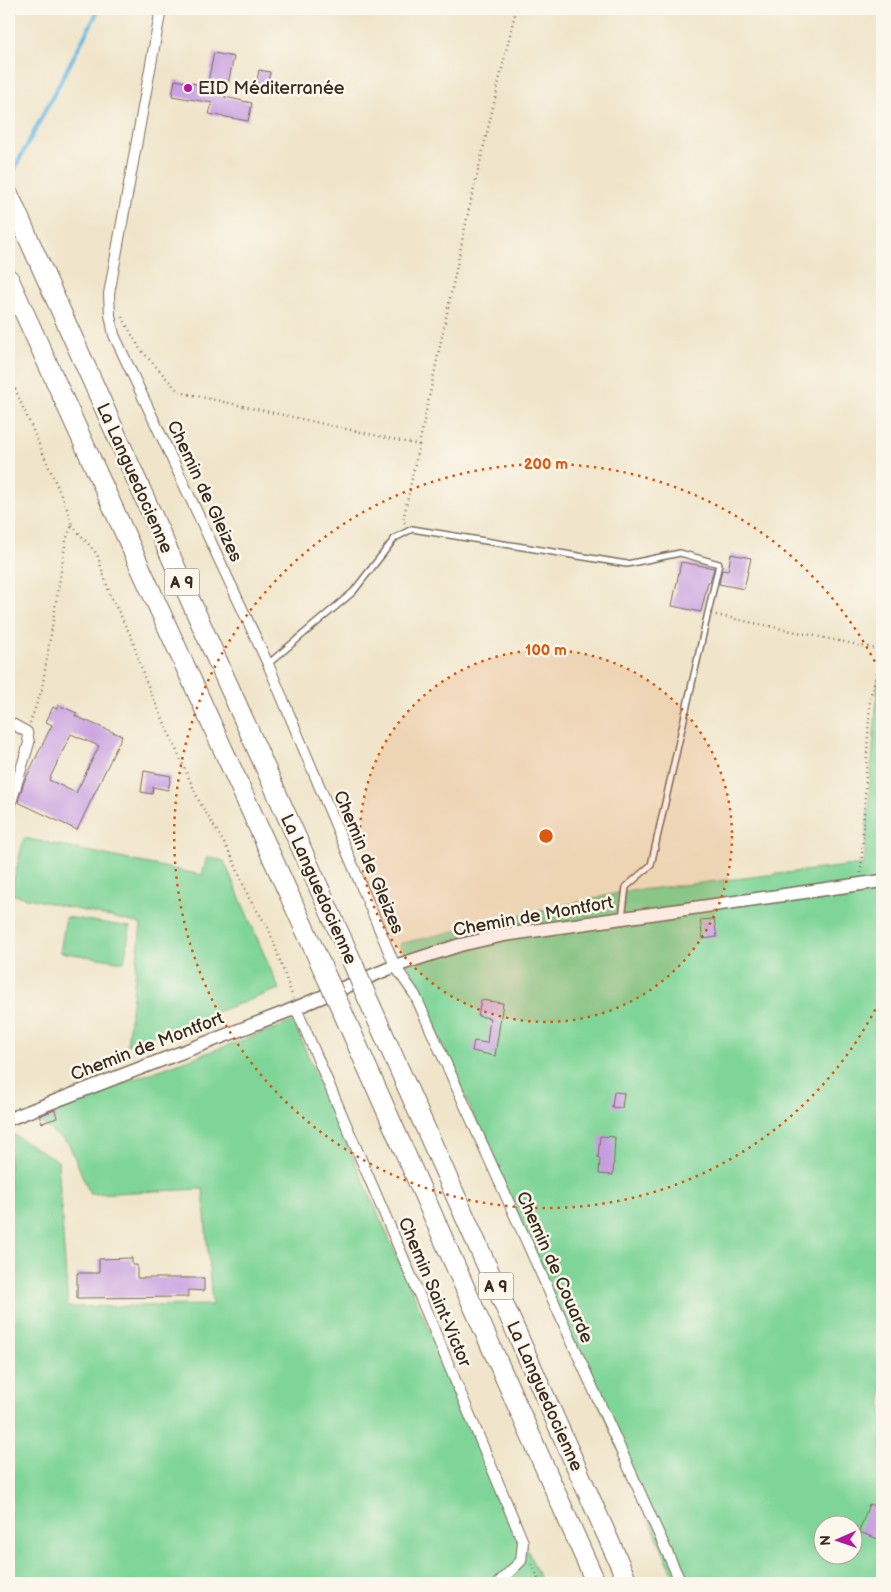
<svg xmlns="http://www.w3.org/2000/svg" width="891" height="1592" viewBox="0 0 891 1592" font-family="'Balsamiq Sans',sans-serif">
<rect width="100%" height="100%" fill="#fbf7ec"/>
<filter id="ink" filterUnits="userSpaceOnUse"><feTurbulence type="fractalNoise" baseFrequency=".02" numOctaves="2"/><feDisplacementMap in="SourceGraphic" scale="10" xChannelSelector="R" yChannelSelector="G"/><feConvolveMatrix kernelMatrix="1 2 1 2 8 2 1 2 1" color-interpolation-filters="sRGB"/></filter>
<filter id="wash" filterUnits="userSpaceOnUse"><feTurbulence type="fractalNoise" baseFrequency=".0096" numOctaves="4" result="noise"/><feDisplacementMap in="SourceGraphic" scale="20" xChannelSelector="R" yChannelSelector="G"/><feGaussianBlur stdDeviation="1.12" result="paint"/><feColorMatrix in="noise" values="0 0 0 0 0 0 0 0 0 0 0 0 0 0 0 0 0 1.4 0 .05"/><feComposite in="paint" operator="in"/></filter>
<g filter="url(#wash)">
<rect width="100%" height="100%" fill="#f0e5ca"/>
<!-- green -->
<path fill="#7fd598" stroke="#5d805b" fill-rule="evenodd" d="M882 670V1583H677L399 944 622 892 864 864 878 682ZM824 1524H854V1554H824Z
M24 838 202 875 207 857 224 861 279 989 127 1045 141 924 10 894Z
M66 917 130 927 124 962 60 952Z
M293 1022 542 1583H9V1132L58 1161 68 1307 212 1305 203 1189 90 1194 69 1144 31 1116Z"/>
<g fill="none" stroke-linecap="round" stroke-linejoin="round">
<!-- stream -->
<path stroke="#69bce5" stroke-width="4" d="M9 179 99 9"/>
</g>
<g id="blocks">
<!-- building -->
<path fill="#c69ce0" fill-rule="evenodd" d="M214 53 234 57 225 97 252 103 248 121 209 114 212 103 172 96 175 80 207 86Z
M259 70 270 72 266 94 255 91Z
M731 554 751 558 744 589 719 584 722 570 728 571Z
M681 562 714 568 710 582H708L701 612 672 606Z
M58 705 77 713 75 716 122 736 77 830 18 802 24 782 52 725 46 722 53 707 57 709ZM71 734 99 746 76 793 49 780Z
M144 771 171 776 168 790 153 787 152 794 141 792Z
M714 919 717 937 703 939 700 920Z
M481 1000 503 1003 495 1056 472 1051 474 1041 487 1043 490 1018 478 1016Z
M614 1092 624 1093 622 1108 612 1107Z
M55 1110 57 1118 42 1123 39 1116Z
M600 1136 615 1137 613 1175 599 1174 600 1158H598Z
M132 1258V1265H137V1278H204V1291L188 1290V1297L77 1298V1273H99V1259Z
M869 1504 882 1509V1527L878 1539 859 1532Z"/>
</g>
</g>
<g filter="url(#ink)">
<use href="#blocks" fill-opacity="0" stroke="#7a6b5a" stroke-width="1"/>
<g fill="none" stroke-linecap="round" stroke-linejoin="round">
<!-- service casing -->
<g stroke="#7a6b5a" stroke-width="8">
<path id="service" d="M268 664 353 592 395 538 412 529 627 564 680 553 719 564 651 865 626 887 622 918"/>
</g>
<!-- minor casing -->
<g stroke="#7a6b5a" stroke-width="12">
<path id="minor" d="M161 9 109 294 110 315 114 335 268 664 395 966 415 995 681 1583
M9 722 27 732 29 743 9 809
M296 1008 427 1313 523 1542 521 1561 498 1583"/>
</g>
<!-- tertiary casing -->
<g stroke="#7a6b5a" stroke-width="15">
<path id="tertiary" d="M9 1119 286 1012 395 966 460 945 504 935 882 881"/>
</g>
<!-- motorway casing -->
<g stroke="#7a6b5a" stroke-width="21">
<path id="motorway" d="M9 195 354 966
M9 279 327 978
M363 988 628 1583
M339 1004 596 1583"/>
</g>
<!-- path -->
<path stroke="#7a6b5a" stroke-width="2.5" stroke-dasharray="1 4" stroke-linecap="butt" d="M122 317 140 349 179 392 419 445 403 521 405 523
M9 375 68 511 72 525 66 540 42 689 30 723
M419 445 467 218 516 9
M72 525 97 554 110 595 131 636 145 679 199 801 231 855 249 898 269 929 293 998
M716 615 882 650
M861 873 870 697 882 657
M532 1564 540 1583"/>
<!-- service -->
<use href="#service" stroke="#fff" stroke-width="5"/>
<!-- minor -->
<use href="#minor" stroke="#fff" stroke-width="10"/>
<!-- tertiary -->
<use href="#tertiary" stroke="#fff" stroke-width="12"/>
<!-- motorway -->
<use href="#motorway" stroke="#fff" stroke-width="19"/>
<!-- motorway-bridge casing -->
<g stroke="#7a6b5a" stroke-width="21" stroke-linecap="butt">
<path id="motorway-bridge" d="M354 966 363 988
M327 978 339 1004"/>
</g>
<!-- motorway-bridge -->
<use href="#motorway-bridge" stroke="#fff" stroke-width="19"/>
</g>
</g>
<!-- distance rings -->
<circle cx="546" cy="836" r="186" fill="#df570d" fill-opacity=".12"/>
<g fill="none" stroke="#df570d" stroke-width="2.5" stroke-dasharray="2.5 5">
<circle cx="546" cy="836" r="186"/>
<path d="M882 996A372 372 0 1 1 882 676"/>
</g>
<!-- markers -->
<circle fill="#b5179e" stroke="#fbf7ec" stroke-width="2" cx="188" cy="88" r="5"/>
<g text-anchor="middle" stroke-width="5" stroke-linejoin="round" paint-order="stroke">
<!-- shield labels -->
<g fill="#fbf7ec" stroke="#75685c" stroke-width="1">
<rect x="164.5" y="568.5" width="35" height="27" rx="4"/>
<rect x="478.5" y="1272.5" width="35" height="27" rx="4"/>
</g>
<g font-size="16" font-weight="bold" fill="#3b2a1e">
<text x="182" y="588">A 9</text>
<text x="496" y="1292">A 9</text>
</g>
<!-- poi labels -->
<g font-size="18" fill="#3b2a1e" stroke="#fbf7ec" text-anchor="start">
<text x="198" y="94">EID Méditerranée</text>
</g>
<!-- street labels -->
<g font-size="18" fill="#3b2a1e" stroke="#fbf7ec">
<text transform="translate(135 478) rotate(66)" y="6">La Languedocienne</text>
<text transform="translate(205 491) rotate(65)" y="6">Chemin de Gleizes</text>
<text transform="translate(369 862) rotate(67)" y="6">Chemin de Gleizes</text>
<text transform="translate(319 889) rotate(66)" y="6">La Languedocienne</text>
<text transform="translate(533 916) rotate(-10)" y="6">Chemin de Montfort</text>
<text transform="translate(147 1046) rotate(-21)" y="6">Chemin de Montfort</text>
<text transform="translate(555 1267) rotate(66)" y="6">Chemin de Couarde</text>
<text transform="translate(435 1292) rotate(67)" y="6">Chemin Saint-Victor</text>
<text transform="translate(545 1396) rotate(66)" y="6">La Languedocienne</text>
</g>
</g>
<circle cx="546" cy="836" r="8" fill="#df570d" stroke="#fbf7ec" stroke-width="2.5"/>
<g font-size="15" text-anchor="middle" font-weight="bold" fill="#df570d" stroke="#fbf7ec" stroke-width="5" stroke-linejoin="round" paint-order="stroke">
<text x="546" y="469">200 m</text>
<text x="546" y="655">100 m</text>
</g>
<!-- margin -->
<rect width="891" height="1592" fill="none" stroke="#fbf7ec" stroke-width="30"/>
<!-- north arrow -->
<g transform="translate(838 1540) rotate(268)"><circle r="24" fill="#fbf7ec" stroke="#aea59a"/>
<path d="M0-4L9 19L0 12L-9 19Z" fill="#b5179e"/>
<text y="-8" font-size="14" font-weight="bold" text-anchor="middle" fill="#3b2a1e">N</text>
</g>
</svg>
